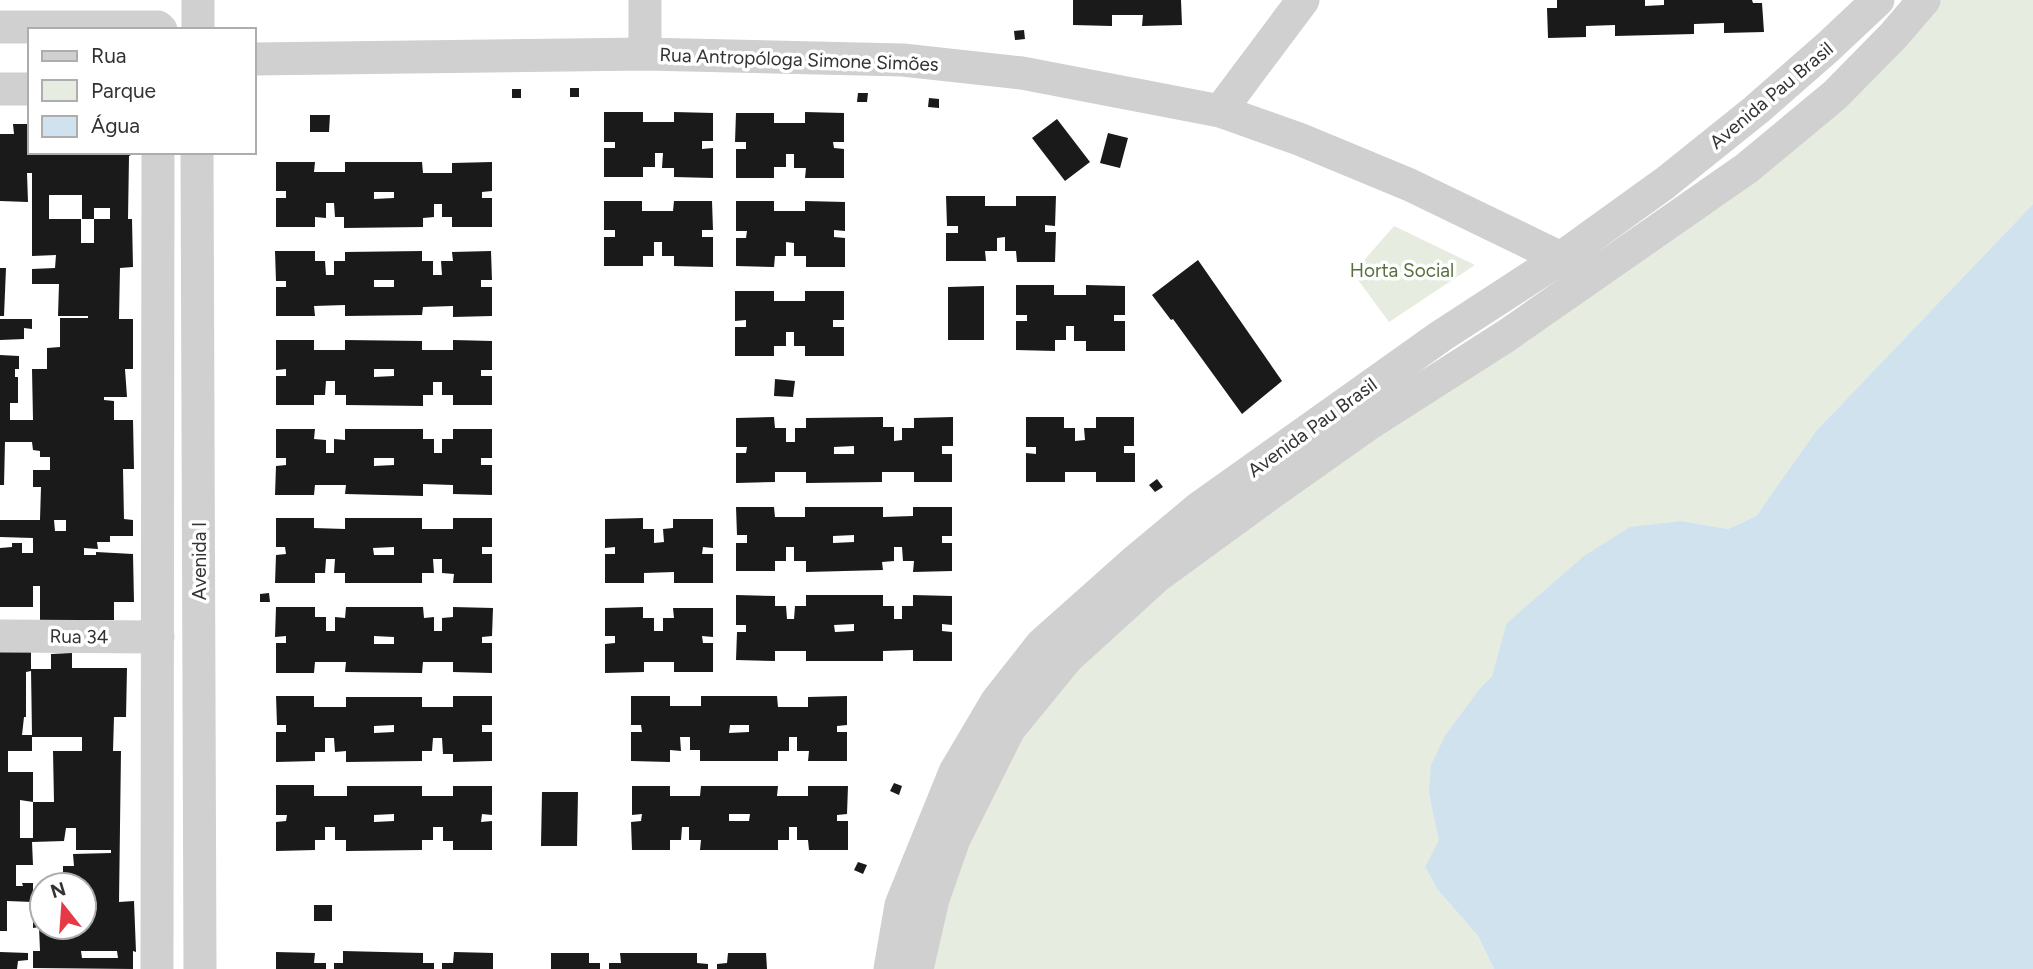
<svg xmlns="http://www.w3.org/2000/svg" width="2033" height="969" viewBox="0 0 2033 969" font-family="Figtree,sans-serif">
<rect width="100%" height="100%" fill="#fff"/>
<!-- green -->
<path fill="#e6ecdf" d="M1924 0H2033V204L1816 431 1756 516 1728 529 1682 521 1506 624 1492 676 1480 688 1446 734 1429 794 1440 840 1425 867 1438 890 1478 936 1494 969H917L933 899 1067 658 1747 168Z
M1394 226 1475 265 1389 322 1353 273Z"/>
<!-- water -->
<path fill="#cfe2ee" d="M2033 204V969H1494L1478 936 1438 890 1425 867 1439 840 1429 794 1431 765 1446 734 1480 688 1492 676 1506 624 1584 556 1630 527 1682 521 1728 529 1756 516 1816 431Z"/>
<!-- building -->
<path fill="#1a1a1a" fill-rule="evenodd" d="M1073 0H1181L1182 25 1142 26 1143 15H1112V26L1073 25Z
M1557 0H1645V6L1664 5V0H1752L1753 3H1762L1764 32 1724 33V23L1694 24V34L1615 36V25L1586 26V37L1548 38 1547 8H1557Z
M1024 30 1025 39 1015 40 1014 31Z
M570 88H579V97H570Z
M512 89H521V98H512Z
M858 93H868L867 102H857Z
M929 98 939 99V108L928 107Z
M604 112H643V122H674V112L713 113V141H702V149L713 148V178L674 177V168H662L663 153H655V167H643V177H604V148H615V142H604Z
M805 112 844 113V142H833L834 148 844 149V178H805L806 168H794V154H786V167H774V178H736V149H746V142H735L736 113H774V123H805Z
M310 115H330L329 132H310Z
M1057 119 1090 162 1065 181 1032 138Z
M13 124H30V152H137L129 156 128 219H132L133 267 120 268 119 319H133V369H125L127 397H104V400L114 401V420H133L134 469H123L124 519 133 520V536H110V542H97L98 549 84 548V555H96V552L133 554 134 602H114V620H40V586H33V607H0V548L12 547V543H22V553H33V538L0 537V520H40L41 487H33V470H50V457H40V451L33 450 32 442H5L4 485H0V355L19 356V369H15V377H18V403H10V420H33L32 369H47V348L60 347V318H88V316H58L59 284H32V269L55 268 56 255 32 256V173H27L28 202 0 201V134H14ZM49 195H82V219H94V243H81V219H49ZM94 208H110V219H94ZM54 520H66V531H55Z
M1108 133 1128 138 1120 168 1100 163Z
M276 162H315L314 172H345V162H422L423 173H452V163L492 162V191L482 192V198H492V227H452V217H442V204H434V217L423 218V227L344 228V217H335L334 203H326V218L315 217V227H276V198H286V191H276ZM374 192H394V198L374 199Z
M946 196H985V206H1016V196H1056L1055 226 1045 225V232H1056L1055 262H1017L1016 251H1005V237L997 238V251H985L986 261H946V233H958V226H947Z
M604 201H642V211H673L674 201H712L713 230H702V237H713V267L674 266V256H662V242H654V256H643V266H604V237H615V230H604Z
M736 201H774V211H805V201L845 202V231L834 230V237L845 238V267H806V256H794V243L786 242V256H775L774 267 736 266V238H746L747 231H736Z
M275 251H315V261H325L326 275H334V261H345V252L422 251V261H433V275H442L441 261H453L452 252 491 251 492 280H481V287H492V316L453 317V306L423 307 422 315 345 316V305L314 306 315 316H276V287H286V281H276ZM374 280H394V287H374Z
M1198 260 1282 381 1242 414 1173 319 1171 320 1152 295Z
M0 268H6L4 316H0Z
M1016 285H1054V295H1086V285L1125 286V315H1114V321H1125V351H1086V341H1074V326H1066V340H1055V351L1016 350V321H1027V315H1016Z
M984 286V340H948V287Z
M735 291H774V301H805V291H844V320H833V327H844V356H805V346H794V332H786V346H774V356H735V327H746V320L735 321Z
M0 319H32V329L24 328V339L0 340Z
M276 340H314V350H345V340L422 341V350H453V340L492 341V370H481V376H492V405H453V395H442V382H433V395H423V406L346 405V395H335V381H326L325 395H314V405H276V376H286V369L276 370ZM374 369H394V376L374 377Z
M775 379 795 381 793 397 774 396Z
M774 417 775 428H786V442H795V428H806V418L883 417V427H894V441L902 440V428H914V418L953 417V446H942V454H952V482H914V472H882V482L806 483V472H775V482L736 483V453H746L747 447H736V418ZM854 446V454H834V447Z
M1026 417H1064V428H1075V441L1085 440 1084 428H1096V417H1134V446H1124V453H1135V482H1096V472H1065V482H1026V453L1036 454V447H1026Z
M276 429H315L314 439 326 440V453H334V439L345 440V429H423V439H434V453H442V439H453V429H492V458H481V465H492V495L453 494V485L423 484V496L345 494 346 485H315L314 495H275L276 466 286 465V458H276ZM374 458H394V465L374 466Z
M1157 479 1163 487 1155 492 1149 485Z
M736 507H774L775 517H805V507H883V517L913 516V507H952V536H942V543H952V571L913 572 914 561H903L902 547H894V561L882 562 883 570 806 572V561H794V547H786V561H775V571H736V543H747V535H737ZM854 535V542L833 543V536Z
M276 518H314V528L345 529V518H422V529H453V518H492V547H482V554H492V583H453L454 574 442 573V559H433L434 573H422V583H345V573H334L335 559H326L325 573H315V583H275L276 555 286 554 285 547H276ZM394 547V555H374L373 548Z
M643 518V529H654V543L664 542 663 529 673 528V519H713V548L703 547 702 554H713V583H674V572L644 573V583H605V554H615V547L605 548V519Z
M269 593 270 602H260V594Z
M736 595 775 596V606H786L787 619H794L795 606H806V595H883V606H894V619H902V606H913V595L952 596V625L942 624V631L952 632V661H913V650L883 651V661H806V651H775V661L736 660 737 632H746V625H736ZM854 624V631L835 632 834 625Z
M276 607H315V617H326V631H335V617L345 618 346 607H423L424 618 434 617V631H442V618L453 617V607L493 608 492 636 482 637V643H492V673L453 672V662H423L422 673 345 672 346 662H315L314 673H276V643H286V636L275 637ZM374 636 394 637V644H374Z
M643 607V618H654V631H663V618H674L673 608H713V637L702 636 703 643H713V672H674V662H644V672L605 673V644L615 643V636H605V608Z
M0 650H31V671L26 672V717H24L22 735H32L31 669H51V654L72 653V668H127L126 717H114L113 751H121L119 902 134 901 136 952 133 951V969L33 968V951H40L39 927 33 928V902L7 901V931H0ZM32 737H82V751H53L54 802H33V838H20V800L33 802V772H8V751H32ZM66 828H76V850H111V853L73 854 74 866H63V885H84V927H42V902H33V883H22L23 886H16V865H33L32 842 64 841ZM81 951H117L118 958H82Z
M276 696H314V707H346V697H422V707H453V696H492V725H482V732H492V761L453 762V754H443L442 738H433L432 751H422V761L346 762V751L335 752 334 738H325V752H315V761L276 762V732H286V725H277ZM394 725V732L374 733V726Z
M631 696H670V706H701V696H777L778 707H808V697L847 696V725L837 726V732H847V761H808L809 751H797V737H789V751H778V761H700V750H690V737H680L681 751 670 750V762L631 761V732H642L641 725H631ZM730 725H749V732L729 733Z
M894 783 902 786 899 795 890 791Z
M276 785H314V796H347V786H422V796H453V786H492V815L482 814 481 822 492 821V850H453V841H443V827H433V840H422V850L346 851V840H335V827H325V840H315V850L276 851V822L286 821 287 815H276ZM394 814V821L374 822V815Z
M632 786H670V796H700L701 786H778L777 796H808V786H848L847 814 837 815V821H848V850H809L808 840H797V827H789V840H778V850H700L701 840H689V827H682L681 840H670V850H632L631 822 641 821 642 814 632 815ZM729 814H750L749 821H729Z
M542 792H578L577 846H541Z
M858 862 867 865 863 874 854 870Z
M314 905H332V921H314Z
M343 951 423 953V963H434V969H334V963H343Z
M0 952 28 953V960L18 961 17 969H0Z
M276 952 315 953 314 963H326V969H276Z
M454 952 493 953V969H442V963H453Z
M551 953H589V963H600V969H551Z
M620 953H697V963L708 964V969H609V963H621Z
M728 953H766L767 969H717V964L727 963Z"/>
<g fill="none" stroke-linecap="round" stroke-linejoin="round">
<!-- minor -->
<path stroke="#d0d0d0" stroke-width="33" d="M198 0V30
M0 27H158L161 30
M645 54V0
M254 59 645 54 903 60 1022 73 1220 111 1299 139 1410 185 1561 258
M0 89H30
M1220 111 1303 0
M197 152 200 969
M0 636 158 637
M157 969 158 152
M890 969 901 905 955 772 997 701 1042 644 1133 563 1199 508 1441 336 1561 258 1665 183 1756 110 1828 47 1878 0
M917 969 933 899 954 839 1009 729 1067 658 1156 577 1274 491 1370 423 1506 336 1747 168 1835 95 1894 35 1924 0"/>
</g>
<g text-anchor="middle" stroke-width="7" stroke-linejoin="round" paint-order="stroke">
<!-- street labels -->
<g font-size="19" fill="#333" stroke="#fff">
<text transform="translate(799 59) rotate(2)" y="7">Rua Antropóloga Simone Simões</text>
<text transform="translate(1771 95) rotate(-40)" y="7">Avenida Pau Brasil</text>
<text transform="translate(1312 427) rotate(-36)" y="7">Avenida Pau Brasil</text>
<text transform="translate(199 561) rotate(-90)" y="7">Avenida I</text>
<text transform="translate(79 636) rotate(1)" y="7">Rua 34</text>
</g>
<!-- park labels -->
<g font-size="19" fill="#56703f" stroke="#fff">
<text x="1402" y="277">Horta Social</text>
</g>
</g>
<!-- legend -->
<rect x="28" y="28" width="228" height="126" fill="#ffffff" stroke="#adadad" stroke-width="2"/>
<rect x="42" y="51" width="35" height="10" fill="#d0d0d0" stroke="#adadad" stroke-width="2"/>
<text x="91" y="63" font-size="21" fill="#333333">Rua</text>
<rect x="42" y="80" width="35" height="21" fill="#e6ecdf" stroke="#adadad" stroke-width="2"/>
<text x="91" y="98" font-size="21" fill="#333333">Parque</text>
<rect x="42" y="116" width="35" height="21" fill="#cfe2ee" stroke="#adadad" stroke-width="2"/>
<text x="91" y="133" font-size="21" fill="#333333">Água</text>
<!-- north arrow -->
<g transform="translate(63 906) rotate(343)"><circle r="33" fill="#ffffff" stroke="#adadad" stroke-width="2"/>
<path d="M0-5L12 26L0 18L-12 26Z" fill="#e63946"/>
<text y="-10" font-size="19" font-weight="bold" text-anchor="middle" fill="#333333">N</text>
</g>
</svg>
